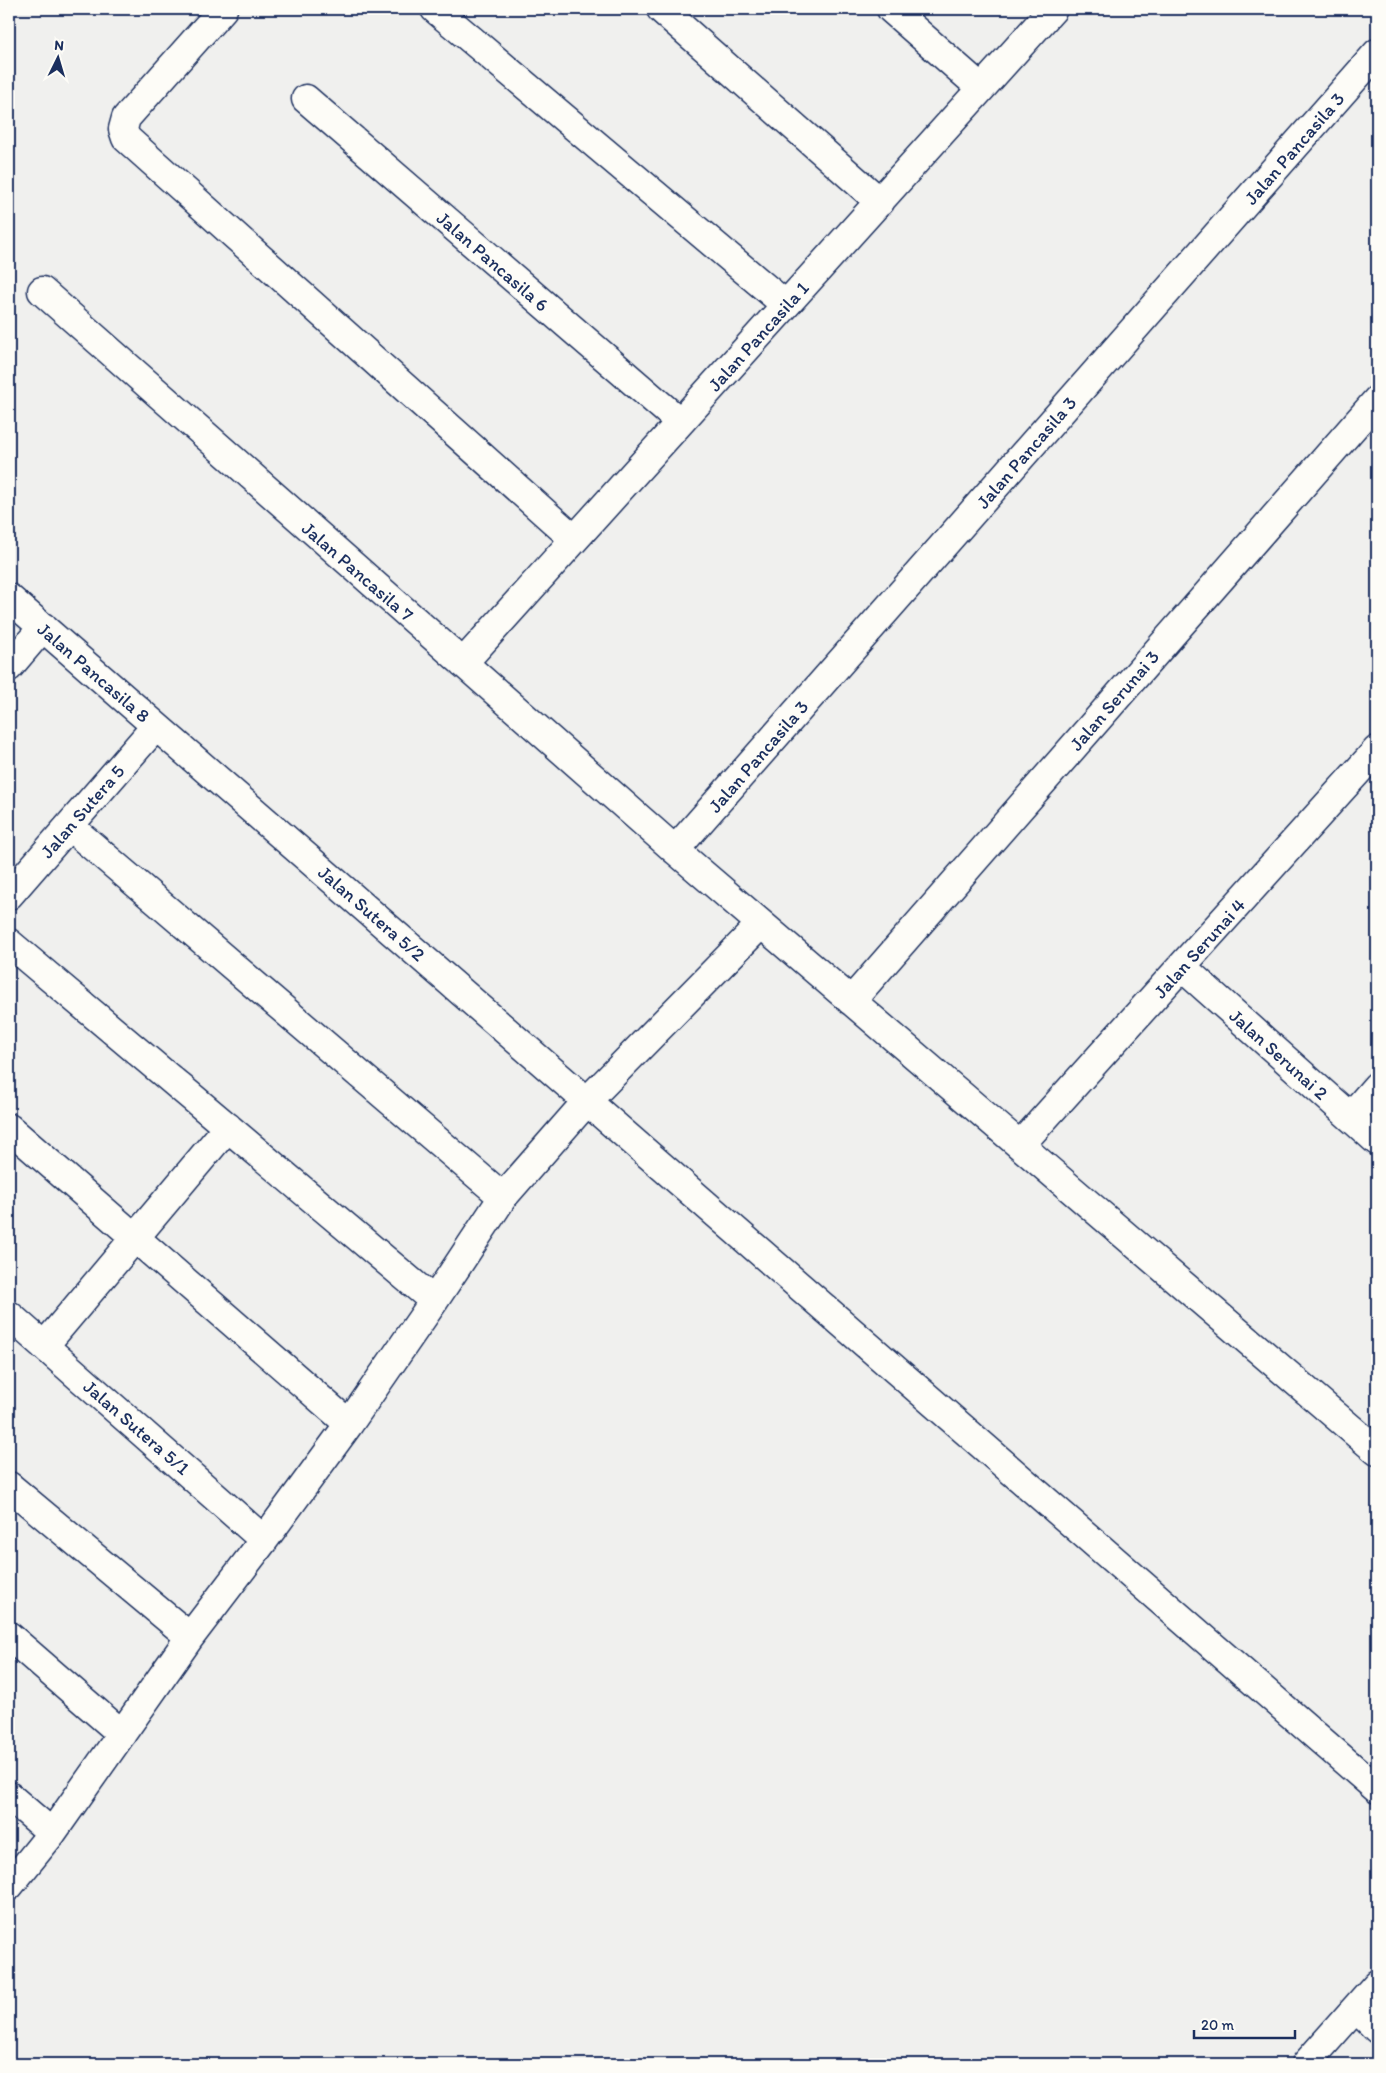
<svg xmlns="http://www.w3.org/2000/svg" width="1386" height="2073" viewBox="0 0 1386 2073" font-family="Itim,sans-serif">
<rect width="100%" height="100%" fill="#f0f0ee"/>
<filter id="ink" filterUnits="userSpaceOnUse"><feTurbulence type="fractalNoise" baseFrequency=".02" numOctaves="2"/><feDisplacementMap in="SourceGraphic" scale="10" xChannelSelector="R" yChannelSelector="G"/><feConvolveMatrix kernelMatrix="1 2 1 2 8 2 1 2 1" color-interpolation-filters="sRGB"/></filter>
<g filter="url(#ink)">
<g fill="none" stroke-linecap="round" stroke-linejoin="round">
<!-- minor casing -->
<g stroke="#1b2f5e" stroke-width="31">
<path id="minor" d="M223 9 126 118 123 129 126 138 574 539
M435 9 786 305
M661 9 880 202
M891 9 981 88
M306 99 680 422
M42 291 675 850 1377 1451
M9 598 1377 1789
M463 663 1053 9
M9 667 43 627
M69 826 503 1197
M675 850 1377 53
M9 895 156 726
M9 943 434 1301
M1182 967 1377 1141
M851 1001 1377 400
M1350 1117 1377 1086
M9 1128 349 1424
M1020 1145 1377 750
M9 1315 264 1540
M44 1346 228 1127
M9 1486 190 1637
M9 1636 122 1734
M9 1796 52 1833
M9 1886 52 1833 190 1637 264 1540 349 1424 434 1301 503 1197 588 1100 761 924
M1356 2008 1377 2029
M1306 2064 1377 1984"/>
</g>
<!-- minor -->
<use href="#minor" stroke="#fdfcf7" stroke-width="28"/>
</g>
</g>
<g text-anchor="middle" stroke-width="4" stroke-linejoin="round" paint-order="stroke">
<!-- street labels -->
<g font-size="19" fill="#1b2f5e" stroke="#fdfcf7">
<text transform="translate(1294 148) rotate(-49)" y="7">Jalan Pancasila 3</text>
<text transform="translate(493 261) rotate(41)" y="7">Jalan Pancasila 6</text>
<text transform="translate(758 336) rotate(-48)" y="7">Jalan Pancasila 1</text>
<text transform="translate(1026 452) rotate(-49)" y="7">Jalan Pancasila 3</text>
<text transform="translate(358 571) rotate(41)" y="7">Jalan Pancasila 7</text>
<text transform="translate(94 672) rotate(41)" y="7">Jalan Pancasila 8</text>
<text transform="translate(1114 700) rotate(-49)" y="7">Jalan Serunai 3</text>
<text transform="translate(758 756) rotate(-49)" y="7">Jalan Pancasila 3</text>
<text transform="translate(82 811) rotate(-49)" y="7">Jalan Sutera 5</text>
<text transform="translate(372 913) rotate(41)" y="7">Jalan Sutera 5/2</text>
<text transform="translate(1199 948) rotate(-48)" y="7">Jalan Serunai 4</text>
<text transform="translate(1279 1054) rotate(42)" y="7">Jalan Serunai 2</text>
<text transform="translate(137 1427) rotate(41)" y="7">Jalan Sutera 5/1</text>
</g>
</g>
<!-- margin -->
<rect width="1386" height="2073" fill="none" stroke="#fdfcf7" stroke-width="30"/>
<rect x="15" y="15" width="1356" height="2043" fill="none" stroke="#1b2f5e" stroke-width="2" filter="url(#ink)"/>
<!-- north arrow -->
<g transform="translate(58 58) rotate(5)" stroke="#fdfcf7" stroke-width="4" paint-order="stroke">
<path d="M0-4L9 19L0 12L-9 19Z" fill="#1b2f5e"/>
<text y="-8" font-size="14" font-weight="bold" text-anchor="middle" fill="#1b2f5e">N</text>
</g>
<!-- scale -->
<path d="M1194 2030v8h101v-8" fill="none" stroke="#1b2f5e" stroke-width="2.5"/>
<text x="1201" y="2030" font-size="15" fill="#1b2f5e" stroke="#fdfcf7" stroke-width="4" paint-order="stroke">20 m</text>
</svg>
